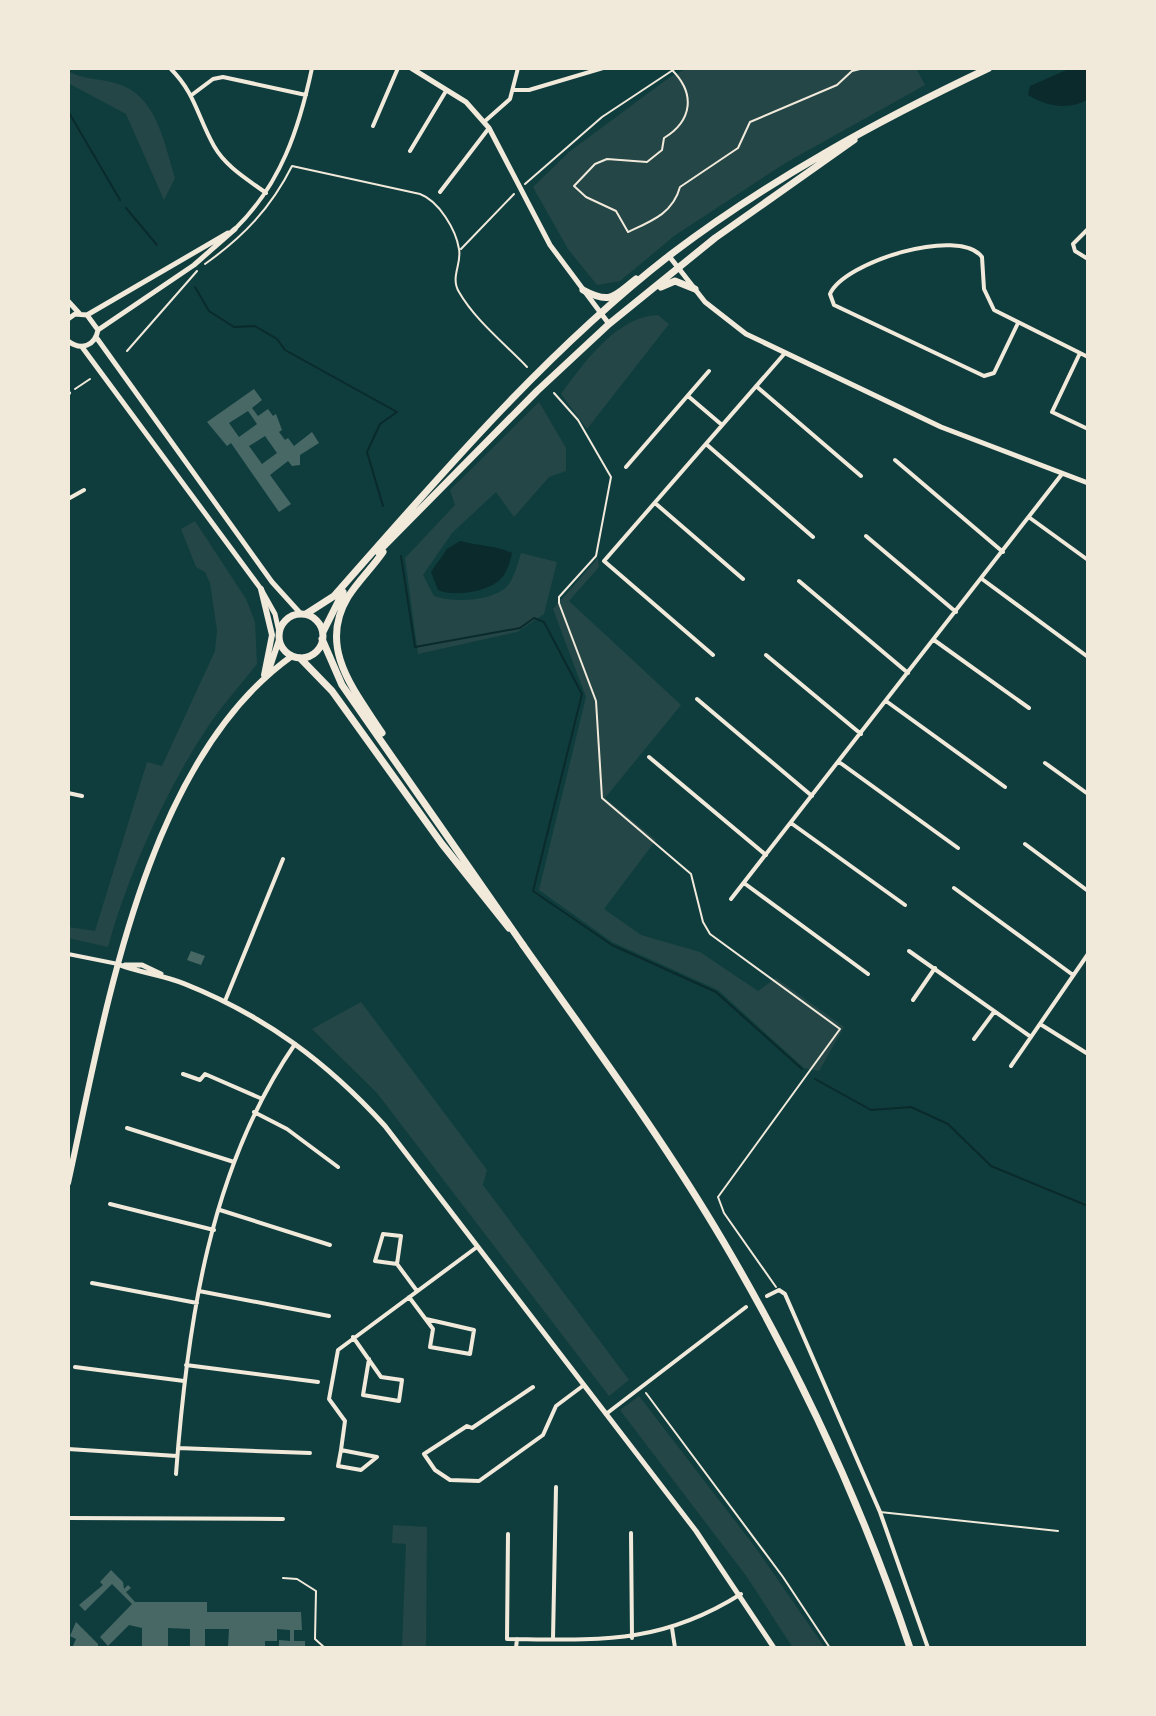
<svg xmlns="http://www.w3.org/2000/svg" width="1156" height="1716" viewBox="0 0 1156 1716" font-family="'Asap Condensed',sans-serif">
<rect width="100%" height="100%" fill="#0f3d3e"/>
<!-- green -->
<path fill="#244646" d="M688 68H916L925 85 787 162 674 236 620 281 597 285 568 249 533 187 569 152 670 77Z
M68 71C84 80 98 78 115 83 157 94 164 143 175 178L164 200 126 114 68 83Z
M658 315 669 324 587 429 561 394C583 364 617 316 658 315Z
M539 402 566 448V471L549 477 514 517 496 492 452 533 423 575 434 596C454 603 495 602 509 584 515 575 518 563 521 553L557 562 544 614 517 632 418 654 405 558 455 505 450 490Z
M195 521 246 599 255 622 257 664C242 683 225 702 211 722 168 785 128 874 108 947L68 938V927L95 931 147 762 162 766 215 651 217 630 210 583 205 572 196 567 181 529Z
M598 558 599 567 569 601 681 705 605 798 656 840 604 909 641 935 700 952 758 991 776 978 844 1027 819 1071 804 1068 718 990 612 942 539 890 586 697 553 609Z
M361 1002 487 1170 483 1185 629 1380 609 1396 377 1093 312 1029Z
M639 1396 755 1547 825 1648H793L747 1577 620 1410Z
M393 1525 427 1527 426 1648H402L406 1544 392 1543Z"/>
<!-- water -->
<path fill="#0a2a2b" d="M1071 68H1088V99C1070 111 1045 106 1028 95L1030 86Z
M460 541C478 546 494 545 512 553 510 563 506 576 497 582 485 592 452 597 438 590L431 572 447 549Z"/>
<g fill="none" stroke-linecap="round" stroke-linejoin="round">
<!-- stream -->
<path stroke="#0a2a2b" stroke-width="2" d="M68 111 120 200
M126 208 157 245
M195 287 209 311 234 327 255 326 277 339 285 350 397 412 380 424 367 452 383 506
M401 556 415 647 520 628 534 618 544 622 582 694 533 891 612 945 716 992 802 1069
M815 1079 871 1110 911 1107 948 1124 991 1166 1088 1206"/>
</g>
<!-- building -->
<path fill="#486865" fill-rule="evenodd" d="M254 389 262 400 252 408 258 416 268 409 273 416 276 414 282 430 279 432 285 440 288 438 294 446 312 432 319 443 300 455V465L292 466 288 461 270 475 291 504 279 512 231 443 227 446 207 422ZM248 411 257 424 239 437 229 423ZM265 436 277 453 262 464 249 446Z
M191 951 205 956 201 965 187 960Z
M111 1570 123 1582 124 1589 128 1585 131 1588 126 1592 135 1602H207V1612H301L302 1630H294V1641H305V1648H279V1640L290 1641V1630L277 1629V1641H265V1648H228L229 1629H205V1648H190V1629L168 1628V1648H142V1628L129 1625 108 1646 100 1637 132 1604 112 1584 85 1611 79 1605 103 1585 100 1582Z
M76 1622 98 1644V1648H72L76 1639 70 1636Z"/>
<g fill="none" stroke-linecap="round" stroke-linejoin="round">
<!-- path -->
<path stroke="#f1e9da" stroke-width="2" d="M672 70C696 94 692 121 664 138L662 150 647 162 607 159 595 164 574 186 586 197 616 211 628 232C652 221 673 213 680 187L738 148 750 122 837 85 852 71 864 68
M525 184 602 117 676 68
M461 249 514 194
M205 264C243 237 271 208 292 166L420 194C439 201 456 230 459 249 462 264 450 277 459 292 475 320 505 344 527 367
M127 351 197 271
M75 389 90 379
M554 393 578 420 611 477 596 556 559 597V603L596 701 602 798 691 874 703 922 710 934 840 1029 718 1197 724 1213 776 1287
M646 1393 783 1577 830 1648"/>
<!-- service -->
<path stroke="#f1e9da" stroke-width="2" d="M880 1512 1058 1531
M283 1578 297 1579 316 1591 315 1639 325 1648"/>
<!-- minor -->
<path stroke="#f1e9da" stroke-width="4" d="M170 68C196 94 197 116 214 146 226 167 247 179 266 193
M515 90H529L603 68
M193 94 213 79 223 77 306 95
M484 122 510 99 518 68
M373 126 398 68
M410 151 446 91
M440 192 489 128
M235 229C281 184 299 129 312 68
M1088 229 1073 244 1075 251 1088 259
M1018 323 994 373 984 376 834 305 830 294C844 262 959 226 982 257L984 289 994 310 1088 357
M1080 353 1052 412 1088 429
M756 386 861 476
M68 394 69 393
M688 396 722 425
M706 444 813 537
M895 460 1003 552
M626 467 709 371
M68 499 84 490
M655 503 743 579
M1030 518 1088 560
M866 536 956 612
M982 579 1088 657
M799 581 908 673
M934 640 1029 708
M713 655 604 561 785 353
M766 655 861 734
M697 699 812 796
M886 701 1005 787
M649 757 766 855
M839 762 958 848
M1045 763 1088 794
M68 793 82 796
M791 823 905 905
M1025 844 1088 891
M744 883 868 974
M954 888 1073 975
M731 899 1062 474
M909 951 1031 1037
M68 954 118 964
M913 1000 935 968
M225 1001 283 859
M1040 1024 1088 1054
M974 1039 994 1012
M1011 1066 1088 954
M183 1074 200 1080 205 1074 260 1098
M254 1112 287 1129 338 1167
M127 1128 234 1162
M110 1204 214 1230
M220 1210 330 1245
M397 1264 401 1236 383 1234 375 1261 397 1264 417 1291
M92 1283 197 1303
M199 1291 329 1316
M767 1296 779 1290 785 1294 880 1512 928 1648
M409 1297 433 1329 430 1347 470 1354 474 1330 426 1319
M353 1337 381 1377 402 1380 399 1401 363 1395 369 1359
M186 1365 318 1382
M75 1367 184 1381
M533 1387 472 1428 467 1426 424 1454 435 1470 450 1480 479 1481 543 1435 556 1406 584 1385
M606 1414 746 1307
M178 1448 310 1453
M68 1449 177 1456
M341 1450 338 1466 361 1470 377 1457 341 1450 345 1421 329 1399 338 1350 477 1247
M176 1474C187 1326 209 1169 295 1044
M68 1518 283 1519
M631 1533 632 1638
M508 1534 507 1639C599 1640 660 1645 741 1594
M672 1628 675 1648
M553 1639 556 1487
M516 1648 517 1639"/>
<!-- tertiary -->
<path stroke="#f1e9da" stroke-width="5" d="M411 68 466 102 489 128 550 245 609 324
M669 256 705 302 746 334 941 427 1088 483
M68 301 79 313
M87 315 228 233
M68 319 75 314 87 315 98 330C95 346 81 351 68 341
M98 330 194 265 235 229
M96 337 272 582 301 614
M82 347 261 589 275 614 279 632
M120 965C141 973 164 975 185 984 265 1016 327 1062 385 1126L696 1531 774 1648
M125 965H142L161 974"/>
<!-- secondary -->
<path stroke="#f1e9da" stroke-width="6" d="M261 589 272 635 264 675
M269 670 279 640
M68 1183C105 1016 144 761 292 656"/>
<!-- primary -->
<path stroke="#f1e9da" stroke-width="7" d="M661 287 675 281 695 289
M583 290C611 305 614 296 636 279
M378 552 537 391 609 324 715 238 854 140
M306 614 334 596C439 477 544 353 670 255 769 180 877 121 989 68
M279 636a22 22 0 1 1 44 0a22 22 0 1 1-44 0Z
M323 632 343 592
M322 639 342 685 523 945
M300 658 332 691 442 844 509 928
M382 733C355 691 317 648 348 597 358 581 372 568 383 552"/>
<!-- trunk -->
<path stroke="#f1e9da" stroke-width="7" d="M523 945C592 1043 663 1139 723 1241 799 1370 863 1507 910 1648"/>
</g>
<!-- border -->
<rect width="1156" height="1716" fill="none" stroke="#f1e9da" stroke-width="140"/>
</svg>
